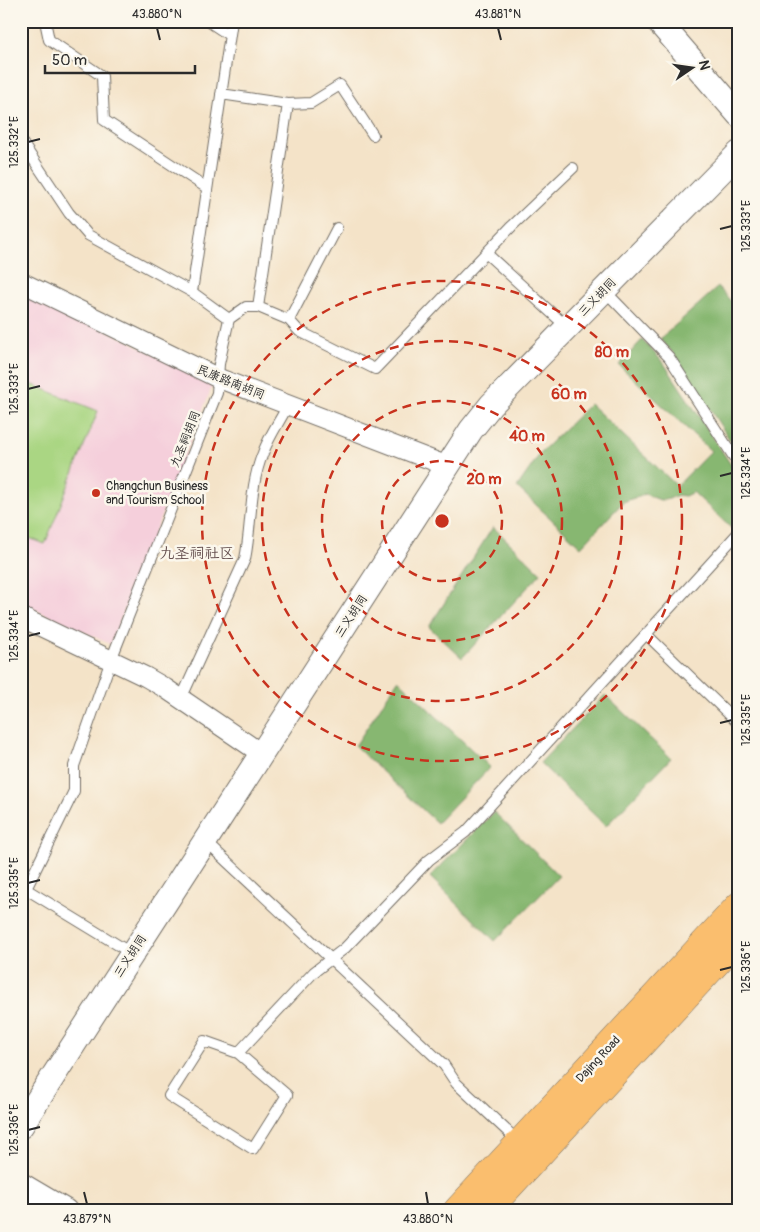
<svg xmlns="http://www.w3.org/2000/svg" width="760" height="1232" viewBox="0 0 760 1232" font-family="Pangolin,'LXGW WenKai TC',sans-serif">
<rect width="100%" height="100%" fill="#fbf7ec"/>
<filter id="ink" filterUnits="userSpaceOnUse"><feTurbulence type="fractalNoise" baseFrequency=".02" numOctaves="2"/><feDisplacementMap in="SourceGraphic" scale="10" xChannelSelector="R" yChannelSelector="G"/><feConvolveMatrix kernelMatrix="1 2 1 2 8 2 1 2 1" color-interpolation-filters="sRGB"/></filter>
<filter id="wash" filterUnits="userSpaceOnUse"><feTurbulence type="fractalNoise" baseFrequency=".0096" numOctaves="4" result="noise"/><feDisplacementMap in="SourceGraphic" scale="20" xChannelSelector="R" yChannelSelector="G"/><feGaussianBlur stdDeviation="1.12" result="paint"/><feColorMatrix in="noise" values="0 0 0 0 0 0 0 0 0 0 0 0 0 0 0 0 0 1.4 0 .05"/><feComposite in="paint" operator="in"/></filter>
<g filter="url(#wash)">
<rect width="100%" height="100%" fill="#f4e3c8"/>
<!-- built -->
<path fill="#f5cfdb" d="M21 294 87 320 213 384 110 646V644L21 603Z"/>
<!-- green -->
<path fill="#aad683" stroke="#6a8057" d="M21 380 98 411 45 544 21 535Z"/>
<!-- forest -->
<path fill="#87b771" stroke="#59714e" d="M718 287 739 310V454L674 354 660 339Z
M642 340 663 362 739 477V521L732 529 693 492 685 496 677 495 669 499 660 500 645 494 623 502 581 547 517 487 542 451 590 404 677 486 711 451 619 365Z
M493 527 541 573 462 658 429 627Z
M398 680 490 767 437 823 355 746Z
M605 695 671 758 606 826 540 763Z
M494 812 559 876 495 941 430 877Z"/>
</g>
<g filter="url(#ink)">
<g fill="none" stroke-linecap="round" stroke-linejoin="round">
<!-- service casing -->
<g stroke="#716b62" stroke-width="12">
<path id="service" d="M45 21 49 40 102 76 104 120 207 188
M208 21 229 35
M221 94 288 104
M21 141 69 213 88 235 192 292
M486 253 567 327
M604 290 669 357 739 465
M258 307 288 104 311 103 340 85 373 135
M229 319 246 307H258L289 320 299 331 375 369 512 226 573 168
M289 320 337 228
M646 634 739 724
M181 699 245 559C252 525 249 486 263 453 269 436 280 421 288 405
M205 841 444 1065 456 1083 520 1143
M21 886 131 953
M26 889 74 791V766L111 660 217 393 219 364 229 319 192 292 232 21
M204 1041 238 1053 287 1095 253 1149 169 1096Z
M238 1053 314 972 345 948 429 860 466 832 739 532"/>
</g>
<!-- minor casing -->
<g stroke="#716b62" stroke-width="21">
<path id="minor" d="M21 282 218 378 447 466
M21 617 146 677 165 688 262 754"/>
</g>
<!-- tertiary casing -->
<g stroke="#716b62" stroke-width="26">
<path id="tertiary" d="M658 21 739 115
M21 1126 471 430 491 405 739 153
M21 1185 65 1211"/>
</g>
<!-- primary casing -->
<g stroke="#716b62" stroke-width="29">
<path id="primary" d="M457 1211 739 906
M486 1211 739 938"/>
</g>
<!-- service -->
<use href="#service" stroke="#fff" stroke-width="10"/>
<!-- minor -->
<use href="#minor" stroke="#fff" stroke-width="19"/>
<!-- tertiary -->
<use href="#tertiary" stroke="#fff" stroke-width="24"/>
<!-- primary -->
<use href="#primary" stroke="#fabe6e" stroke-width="28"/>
</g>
</g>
<!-- ticks -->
<path fill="none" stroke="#2b2b2b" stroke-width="2" d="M157 28 160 40M498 28 501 40M28 142 40 139M720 229 732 226M28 389 40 386M720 476 732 473M28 636 40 633M720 723 732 720M28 883 40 880M720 970 732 967M28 1130 40 1127M84 1192 87 1204M426 1192 428 1204"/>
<!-- distance rings -->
<g fill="none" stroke="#c8321e" stroke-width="2.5" stroke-dasharray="9 6">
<circle cx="442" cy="521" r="60"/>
<circle cx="442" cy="521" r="120"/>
<circle cx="442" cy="521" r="180"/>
<circle cx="442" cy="521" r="240"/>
</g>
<!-- markers -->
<circle fill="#c8321e" stroke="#fbf7ec" stroke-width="2" cx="96" cy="493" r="5"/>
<g text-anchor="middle" stroke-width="5" stroke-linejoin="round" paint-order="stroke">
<!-- street labels -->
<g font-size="12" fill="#2b2b2b" stroke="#fbf7ec">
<text transform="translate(597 297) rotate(-46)" y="4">三义胡同</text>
<text transform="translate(231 382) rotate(22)" y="4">民康路南胡同</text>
<text transform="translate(185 439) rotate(-68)" y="4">九圣祠胡同</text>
<text transform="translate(351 616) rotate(-57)" y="4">三义胡同</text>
<text transform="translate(130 956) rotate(-57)" y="4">三义胡同</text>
<text transform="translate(598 1059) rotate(-47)" y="4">Dajing Road</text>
</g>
<!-- poi labels -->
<g font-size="12" fill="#2b2b2b" stroke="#fbf7ec" text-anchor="start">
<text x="106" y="490">Changchun Business<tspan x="106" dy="14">and Tourism School</tspan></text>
</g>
<!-- quarter labels -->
<g font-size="15" fill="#665150" stroke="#fbf7ec">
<text x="197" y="558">九圣祠社区</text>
</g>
</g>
<circle cx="442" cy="521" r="8" fill="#c8321e" stroke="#fbf7ec" stroke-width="2.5"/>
<g font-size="15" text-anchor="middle" font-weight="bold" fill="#c8321e" stroke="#fbf7ec" stroke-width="5" stroke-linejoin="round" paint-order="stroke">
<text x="612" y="357">80 m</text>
<text x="569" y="399">60 m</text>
<text x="527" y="441">40 m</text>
<text x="484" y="484">20 m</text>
</g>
<!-- margin -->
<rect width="760" height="1232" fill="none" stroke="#fbf7ec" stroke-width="55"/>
<!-- north arrow -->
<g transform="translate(692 68) rotate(77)" stroke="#fbf7ec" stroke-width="4" paint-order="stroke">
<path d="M0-4L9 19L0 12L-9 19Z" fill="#2b2b2b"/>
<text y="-8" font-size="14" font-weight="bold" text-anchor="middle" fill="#2b2b2b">N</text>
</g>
<!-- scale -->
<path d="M45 65v8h150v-8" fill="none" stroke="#2b2b2b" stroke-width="2.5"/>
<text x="52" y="65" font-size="15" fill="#2b2b2b" stroke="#fbf7ec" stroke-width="4" paint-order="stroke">50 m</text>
<rect x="28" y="28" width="704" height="1176" fill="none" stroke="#2b2b2b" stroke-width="2"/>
<g font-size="12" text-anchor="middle" fill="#2b2b2b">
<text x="157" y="18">43.880°N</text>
<text x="498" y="18">43.881°N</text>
<text transform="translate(14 142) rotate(-90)" y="4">125.332°E</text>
<text transform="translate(746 226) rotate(-90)" y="4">125.333°E</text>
<text transform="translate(14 389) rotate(-90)" y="4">125.333°E</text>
<text transform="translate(746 473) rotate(-90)" y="4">125.334°E</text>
<text transform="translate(14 636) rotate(-90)" y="4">125.334°E</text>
<text transform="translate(746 720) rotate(-90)" y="4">125.335°E</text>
<text transform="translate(14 883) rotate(-90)" y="4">125.335°E</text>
<text transform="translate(746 967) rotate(-90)" y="4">125.336°E</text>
<text transform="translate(14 1130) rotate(-90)" y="4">125.336°E</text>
<text x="87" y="1223">43.879°N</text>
<text x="428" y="1223">43.880°N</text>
</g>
</svg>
